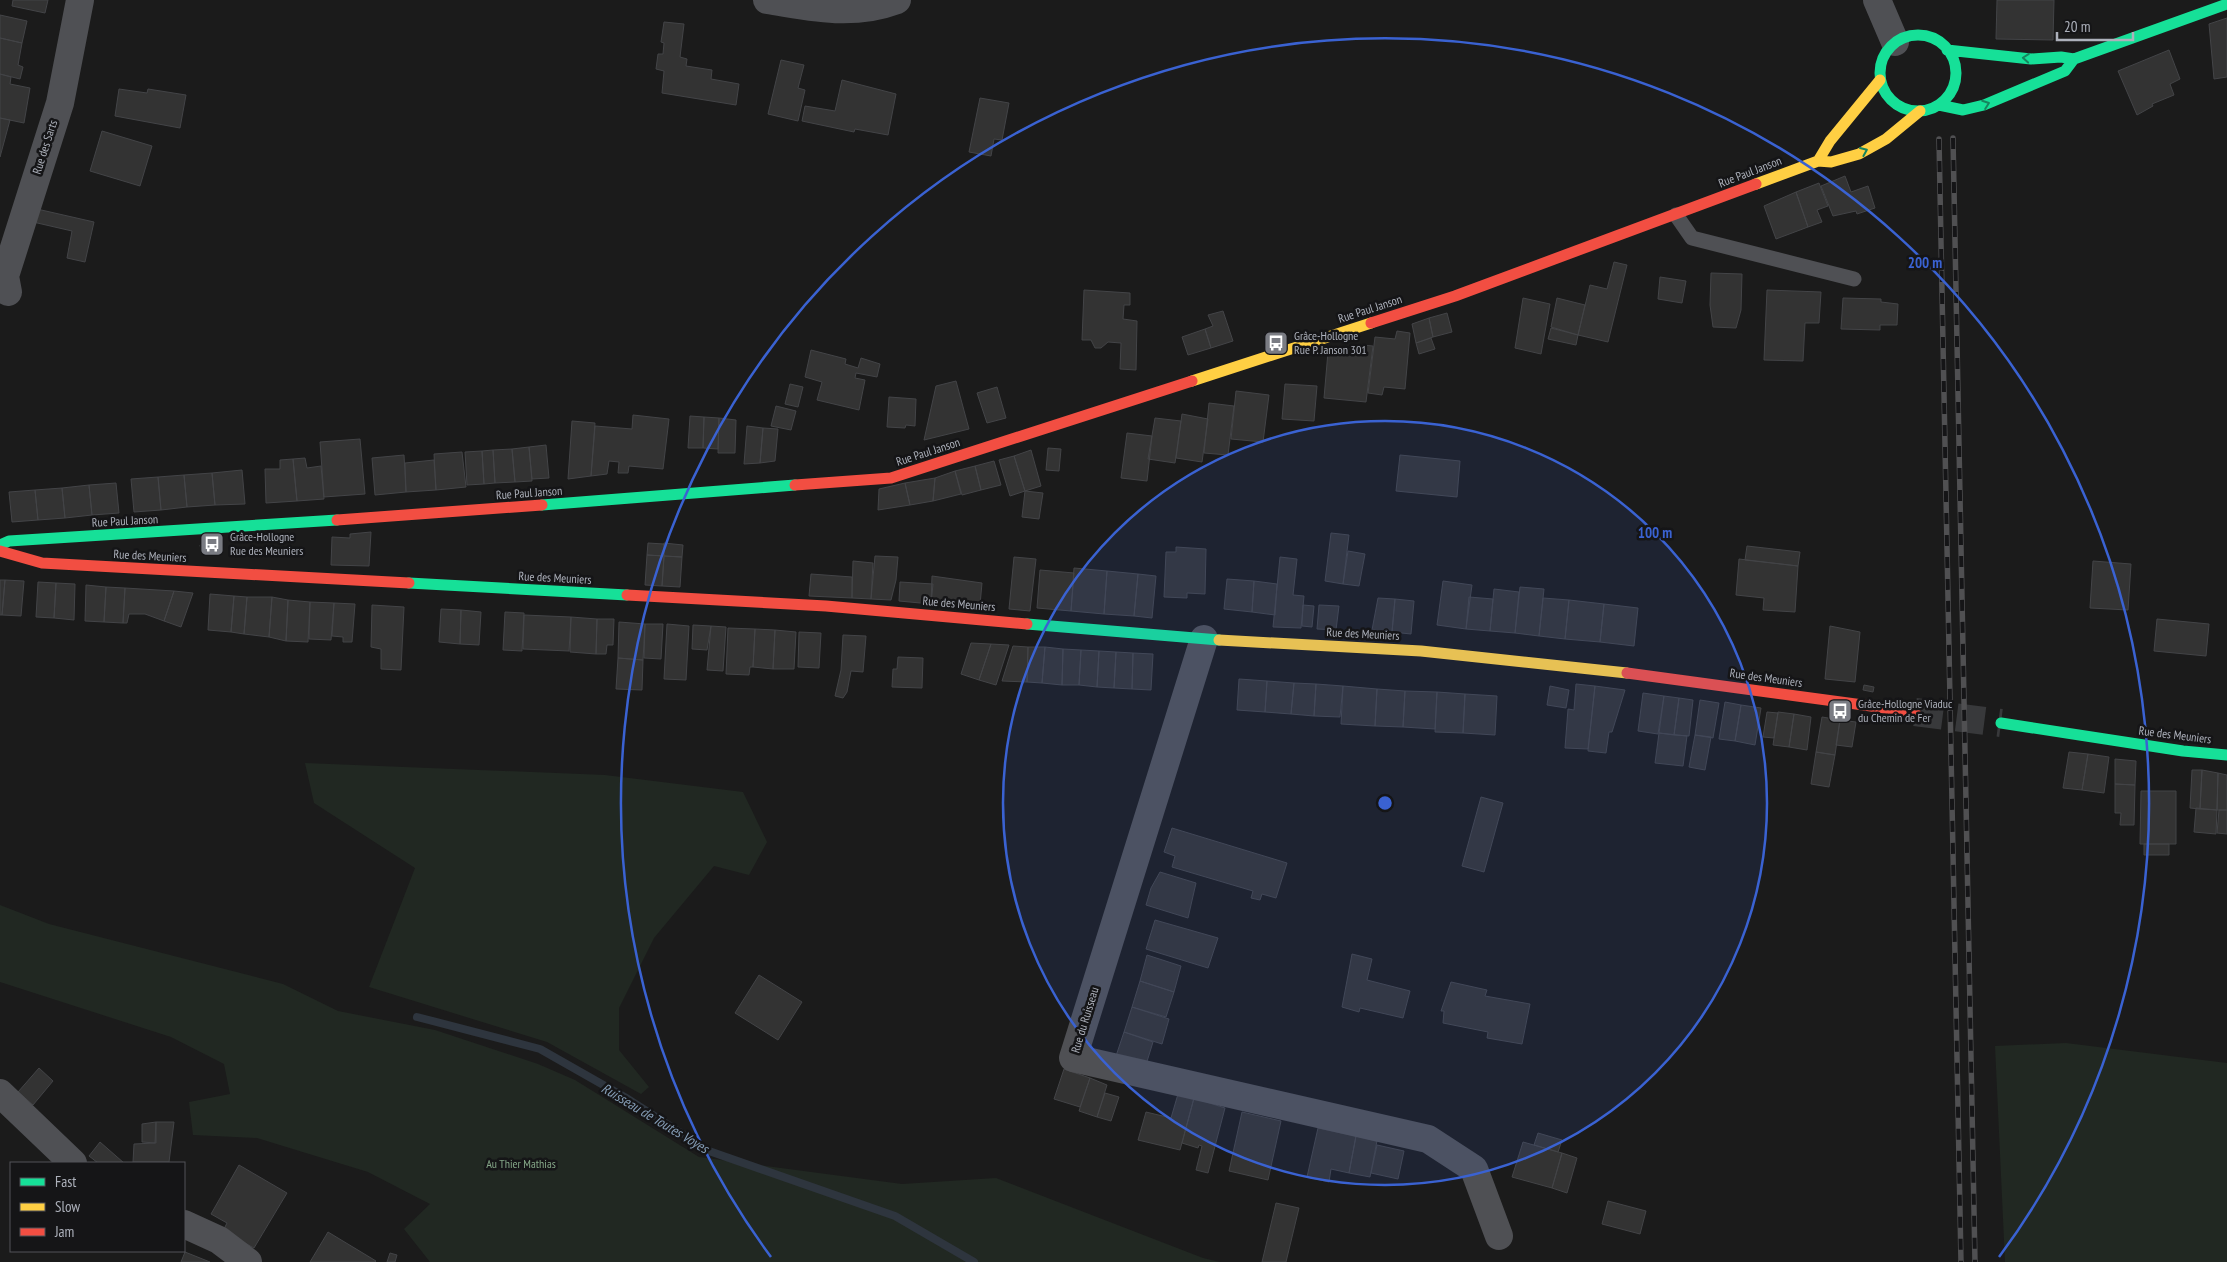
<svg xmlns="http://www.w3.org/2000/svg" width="2227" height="1262" viewBox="0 0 2227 1262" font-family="'PT Sans Narrow',sans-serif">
<rect width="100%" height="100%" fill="#1b1b1b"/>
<!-- green -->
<path fill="#212822" d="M305 763 605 775 743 792 767 842 749 875 714 866 654 938 619 1008V1050L649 1087 641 1094 547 1042 369 987 415 868 314 803Z
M0 905 49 924 283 984 338 1011 435 1030 538 1064 575 1080 699 1157 902 1184 996 1178 1203 1258 1220 1262H430L404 1229 430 1204 368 1172 257 1138 193 1135 189 1102 230 1094 224 1064 171 1037 0 982Z
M2066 1043 2227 1063V1262H2005L1995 1046Z"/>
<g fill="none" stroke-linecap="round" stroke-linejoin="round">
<!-- stream -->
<path stroke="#2e353e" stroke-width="8" d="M417 1017 540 1049 628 1099 709 1151 895 1216 974 1262"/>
</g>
<!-- building -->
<path fill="#333" stroke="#434447" d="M13 0H48L45 13 12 6Z
M1997 0H2054L2053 40 1996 39Z
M0 15 27 21 22 43 0 38Z
M2227 18V77L2214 79 2209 24Z
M664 22 684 24 680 57 687 59 686 66 712 70 711 79 739 84 736 105 662 93 664 71 656 69 658 54H663L664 43 661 42Z
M0 38 22 43 18 65 23 67 20 79 0 74Z
M2169 50 2180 79 2170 84 2174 95 2152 104 2153 106 2137 115 2118 71Z
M781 60 804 65 798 88 805 90 798 121 768 114Z
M0 74 11 77 10 84 30 88 24 123 0 118Z
M842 80 896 94 888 135 855 129 854 132 802 121 805 106 835 111Z
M119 89 147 93 148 89 186 95 180 128 115 116Z
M980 98 1009 103 1002 140 994 139 991 156 969 152Z
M0 118 10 120 0 157Z
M102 131 152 146 140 186 90 171Z
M1845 176 1851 192 1868 186 1875 208 1857 214 1856 211 1833 216 1821 186Z
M1819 183 1828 206 1817 210 1822 222 1808 227 1796 192Z
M1796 192 1808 227 1776 239 1764 206Z
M37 209 94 222 85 262 67 258 72 231 33 222Z
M1614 262 1627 265 1608 342 1578 335 1590 285 1607 289Z
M1711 273 1742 274 1741 310 1736 328 1713 327 1710 305Z
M1660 277 1686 281 1682 303 1658 299Z
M1084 290 1130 293V305H1124L1123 319 1137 321 1136 370 1120 369 1121 343 1108 342 1101 348H1095L1091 340H1082Z
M1767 290 1821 292 1819 323H1805L1803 361 1764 360Z
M1523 298 1550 304 1541 354 1515 348Z
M1557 298 1585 305 1578 335 1551 327Z
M1843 298 1881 299V302L1898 304 1897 325H1880V330L1841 329Z
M1223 311 1233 341 1211 348 1205 329 1213 326 1208 315Z
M1447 313 1452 332 1433 337 1429 318Z
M1429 318 1433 337 1416 343 1412 324Z
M1551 328 1578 335 1576 345 1548 339Z
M1205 329 1211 348 1188 355 1182 337Z
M1397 331 1410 333 1405 389 1384 387 1382 395 1368 393 1375 337 1395 339Z
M1431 338 1435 349 1419 354 1416 343Z
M1362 345 1373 346 1366 402 1324 398 1328 352 1341 354V348L1361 350Z
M811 350 846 359 845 364 858 368 861 358 880 364 877 377 856 373 855 378 865 380 859 410 817 400 822 382 805 377Z
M956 381 969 429 924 440 936 386Z
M790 384 803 387 798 407 785 404Z
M1285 384 1317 386 1314 421 1282 419Z
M997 387 1006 418 987 423 977 393Z
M1236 391 1269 395 1263 442 1231 439Z
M889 397 916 399 915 426 906 425 905 428 887 427Z
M1209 403 1234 406 1228 455 1204 453Z
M776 406 796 411 791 430 771 426Z
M1182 414 1208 419 1202 462 1176 458Z
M633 415 669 419 663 469 629 466 628 473H618L619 462 609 461 607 474 591 476 595 426 632 429Z
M690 416 704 417 703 448H688Z
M704 417 719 418 718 449 703 448Z
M719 418 736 420 735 453H718Z
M1155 418 1181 421 1175 463 1148 459Z
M572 421 595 423 591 476 568 479Z
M747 426 763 428 760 463 744 464Z
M763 428 778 429 775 461 760 463Z
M1127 433 1152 436 1147 481 1121 478Z
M360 439 365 494 324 497 320 442Z
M546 445 549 478 532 479 529 447Z
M529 447 532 481 515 482 512 449Z
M1048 448 1061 449 1059 471 1046 470Z
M512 449 515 482 495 483 493 450Z
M493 450 495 483 484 484 482 451Z
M1031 450 1041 486 1025 491 1014 456Z
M482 451 484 484 467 485 465 452Z
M462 452 466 487 436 490 434 454Z
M404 455 406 492 375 495 372 458Z
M1400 455 1460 461 1457 497 1396 491Z
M1014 456 1025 491 1010 496 999 460Z
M305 458 307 468 321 466 324 499 297 501 293 459Z
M293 459 297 501 266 503 265 469H280V460Z
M434 460 436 490 406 492 405 463Z
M994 461 1001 485 981 490 975 466Z
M975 466 981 490 962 495 955 471Z
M242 470 245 504 215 505 212 473Z
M955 471 961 494 933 501 935 478Z
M212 473 215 505 187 507 184 475Z
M184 475 187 507 161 510 158 477Z
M158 477 161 510 134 512 131 479Z
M935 478 933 501 910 505 905 483Z
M116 483 119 513 92 515 89 485Z
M905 483 910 505 878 510 879 489Z
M89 485 92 515 65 518 62 488Z
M62 488 65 518 38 520 35 490Z
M35 490 38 520 12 522 9 492Z
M1025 491 1043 493 1039 519 1022 517Z
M371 532 369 566 331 565 332 537 350 538V534Z
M1331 533 1349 535 1343 584 1325 581Z
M648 543 664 544V556L647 555Z
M664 543 683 545 682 557 664 556Z
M211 544V549L201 550 200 545Z
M1747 546 1800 552 1798 566 1745 560Z
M1176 547 1206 549 1205 594 1187 593V598L1164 597 1166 552H1176Z
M1348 551 1365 554 1359 586 1343 584Z
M647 555 664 556 662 586 645 585Z
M664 556 682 557 680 587 662 586Z
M875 556 898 557 896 580 891 600 871 599Z
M1014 557 1036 559 1030 611 1009 609Z
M1280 557 1297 559 1293 595 1304 596 1301 628 1273 627Z
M1739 559 1798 566 1795 612 1763 610 1764 598 1736 595Z
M853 561 873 563 871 599 852 598Z
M2093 561 2131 564 2128 610 2090 608Z
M1074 568 1107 571 1104 614 1071 611Z
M1040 570 1074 573 1071 611 1037 608Z
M1107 571 1138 574 1134 616 1104 614Z
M811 574 852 577V598L809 596Z
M1138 574 1156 576 1152 618 1134 616Z
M932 576 982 583 980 605 931 604Z
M1227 579 1254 581 1252 612 1224 609Z
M0 580H5L2 615H0Z
M5 580 24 581 21 616 2 615Z
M1254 581 1277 584 1275 615 1252 612Z
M1443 581 1472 585 1466 629 1437 625Z
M38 582 56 583 54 618 36 617Z
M900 582 933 584 931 604 899 601Z
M56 583 75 584 74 620 54 618Z
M86 585 106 587 104 622 85 621Z
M106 587 125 588 123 623 104 622Z
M1520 587 1544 589 1539 636 1515 633Z
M125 588 174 591 164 621 145 614H129L127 623H123Z
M1494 589 1519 592 1515 633 1490 631Z
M174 591 193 593 181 627 164 621Z
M210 594 234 596 231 632 208 630Z
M234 596 247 597 244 634 231 632Z
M247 597H272L269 637 244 634Z
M272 597 288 600 286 641 269 637Z
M1469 597 1493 599 1490 631 1466 629Z
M1378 598 1395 599 1392 632 1372 630Z
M1543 598 1569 600 1565 639 1539 636Z
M1395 599 1414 601 1411 634 1392 632Z
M288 600 310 602 308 642 286 641Z
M1569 600 1604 604 1600 642 1565 639Z
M310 602 334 603 331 640 309 639Z
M334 603 355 604 352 642H343V637L332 636Z
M1604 604 1638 608 1634 646 1600 642Z
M372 605 404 607 401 670 381 669V649L371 647Z
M1303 605 1314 606 1312 627 1302 626Z
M1319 605 1339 606 1336 630 1317 629Z
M441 609 461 610 460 644 439 642Z
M461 610 481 612 479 645 460 644Z
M505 612 524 613 522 651 503 650Z
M524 615 571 617 569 651 523 649Z
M571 617 597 619 596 654 570 652Z
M597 619H614L613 645H607L606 654H596Z
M2157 619 2209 624 2206 656 2154 651Z
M619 622 645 624 643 660 618 658Z
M645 624H663L661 659 644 658Z
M667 624 689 626 686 680 664 679Z
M693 625 711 626 707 650 692 649Z
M711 626 726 627 723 671 707 670Z
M1830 626 1860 632 1855 682 1825 679Z
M728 628 755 629 753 667H750L749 675 726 674Z
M755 629 775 630 773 669 753 667Z
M775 630 796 632 794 669H773Z
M799 632 821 633 819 668 798 667Z
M843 635 866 636 863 672 851 671 847 692 843 698 835 696 841 670Z
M971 643 991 644 979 680 961 674Z
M991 644 1009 645 996 685 979 680Z
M1013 646 1028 647 1027 682 1002 681Z
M1028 647H1045L1042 683 1027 682Z
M1045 647 1063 649 1062 685 1042 683Z
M1063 649 1081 650 1079 685H1062Z
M1081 650 1099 651 1097 687 1079 685Z
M1099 651 1116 652 1114 688 1097 687Z
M1116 652 1133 653 1132 689 1114 688Z
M1133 653 1153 654 1151 690 1132 689Z
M898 657 923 658 922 688 892 687 893 669H897Z
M618 658 643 660 642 690 616 689Z
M1239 679 1267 681 1265 712 1237 710Z
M1267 681 1294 683 1291 714 1265 712Z
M1294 683 1316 684 1314 716 1291 714Z
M1316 684 1343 686 1340 717 1314 716Z
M1576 684 1595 686 1588 749 1565 748 1568 709 1574 710Z
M1864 685 1874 687 1873 692 1863 690Z
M1343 686 1377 689 1375 726 1341 724Z
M1550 686 1569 690 1566 708 1547 705Z
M1595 686 1625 690 1612 732H1609L1606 753 1588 751Z
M1377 689 1405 691 1403 727 1375 726Z
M1405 691 1437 692 1435 729 1403 727Z
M1437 692 1465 694 1463 733 1435 732Z
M1643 693 1664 696 1658 734 1638 731Z
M1465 694 1497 696 1495 735 1463 733Z
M1664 696 1679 698 1674 735 1659 733Z
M1679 698 1693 700 1689 736 1674 735Z
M1700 700 1719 703 1713 738 1695 735Z
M1725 702 1741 705 1735 741 1719 739Z
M1741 705 1761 708 1755 745 1735 741Z
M1767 712 1778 713 1774 738 1763 737Z
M1778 712 1794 714 1789 747 1773 745Z
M1794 714 1811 717 1807 750 1789 747Z
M1822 717 1840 720 1835 755 1816 752Z
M1840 720 1856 722 1852 747 1836 745Z
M1659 733 1687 736 1683 766 1655 763Z
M1695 735 1711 737 1705 770 1689 767Z
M1816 752 1835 755 1829 787 1811 784Z
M2069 752 2088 754 2082 790 2063 788Z
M2088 754 2109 757 2104 793 2082 790Z
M2115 759 2136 761 2135 785 2115 784Z
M2192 770H2202L2200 809 2190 808Z
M2202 770 2218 773 2217 810 2200 809Z
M2218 773 2227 775V810H2217Z
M2115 784 2135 785 2134 825H2120L2121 813H2115Z
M2141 791H2176V844H2140Z
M1481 797 1503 803 1484 872 1462 866Z
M2196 808 2217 810 2216 834 2194 832Z
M2219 810H2227V834L2217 833Z
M1172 828 1287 863 1276 898 1262 894 1260 900 1251 898 1253 891 1172 867 1175 856 1164 852Z
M2144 844H2169V855H2144Z
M1160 872 1196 883 1188 918 1146 905 1151 888Z
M1155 920 1218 938 1208 968 1146 949Z
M1352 954 1372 959 1367 980 1410 991 1403 1018 1360 1008 1359 1012 1342 1007Z
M1147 955 1181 966 1174 992 1140 981Z
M759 975 802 1002 778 1040 735 1013Z
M1140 981 1174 992 1166 1017 1132 1007Z
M1451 982 1487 990 1485 996 1530 1004 1522 1044 1487 1038 1488 1032 1443 1023 1444 1011H1441Z
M1132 1007 1169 1019 1162 1044 1124 1032Z
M1124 1032 1153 1042 1145 1068 1115 1059Z
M39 1068 53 1081 33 1105 18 1092Z
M1064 1069 1090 1078 1080 1107 1054 1099Z
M1090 1078 1107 1085 1097 1117 1079 1111Z
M1105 1093 1119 1097 1111 1121 1097 1117Z
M1178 1094 1194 1098 1180 1150 1138 1140 1146 1112 1171 1118Z
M1194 1098 1225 1108 1208 1173 1196 1170 1202 1146 1199 1145 1198 1148 1182 1143Z
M1242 1112 1281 1121 1268 1180 1229 1171Z
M156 1122H174L169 1162H133L134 1144 155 1143Z
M156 1122V1143L142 1142V1124Z
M1318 1128 1356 1136 1349 1173 1331 1169 1329 1182 1307 1177Z
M1538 1133 1562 1140 1558 1152 1534 1145Z
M1356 1136 1377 1141 1370 1177 1349 1173Z
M100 1142 124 1163H98L89 1156Z
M1523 1142 1562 1153 1552 1188 1512 1177Z
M1377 1145 1404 1151 1398 1179 1371 1173Z
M1562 1153 1577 1158 1567 1193 1552 1188Z
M239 1165 287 1193 254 1248 223 1231 227 1223 211 1214Z
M1608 1201 1646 1211 1640 1234 1602 1224Z
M1276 1203 1299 1208 1286 1262H1262Z
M328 1232 376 1261 375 1262H310Z
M185 1252 210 1262H181Z
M390 1253 397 1255 395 1262H387Z"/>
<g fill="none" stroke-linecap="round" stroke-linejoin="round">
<!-- secondary-tunnel -->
<path stroke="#38393b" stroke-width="28" stroke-dasharray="28 14" stroke-linecap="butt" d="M1915 712 2001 723"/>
<!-- lane -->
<path stroke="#4f5054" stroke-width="15" d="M1676 215 1692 238 1854 279"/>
<!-- street -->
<path stroke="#4f5054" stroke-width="28" d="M767 0C813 7 851 17 897 0
M1877 0 1895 42
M8 292 5 276 60 103 80 0
M1204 639 1073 1058 1428 1139 1474 1169 1499 1236
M0 1093 73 1163
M184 1224 219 1240 248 1262"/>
<!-- fast -->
<path stroke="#16e098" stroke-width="11" d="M1880 73a38 38 0 1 1 76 0a38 38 0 1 1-76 0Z
M1947 50 2031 59 2061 57 2074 59 2227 4
M1939 105 1963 110 1984 105 2065 71 2074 59
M542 505 795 485
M0 545 9 541 337 520
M409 583 627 595
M1027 624 1219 640
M2001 723 2183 751 2227 755"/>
<!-- slow -->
<path stroke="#ffcf43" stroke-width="11" d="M1818 161 1830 141 1880 80
M1756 184 1818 161 1831 162 1859 154 1886 139 1920 111
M1192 381 1371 323
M1219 640 1421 651 1627 673"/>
<!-- jam -->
<path stroke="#f24e42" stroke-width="11" d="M1371 323 1455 296 1756 184
M795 485 891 478 1192 381
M337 520 542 505
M0 551 42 563 409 583
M627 595 826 606 1027 624
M1627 673 1915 712"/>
<!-- rail casing -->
<g stroke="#505052" stroke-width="5.5">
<path id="rail" d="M1953 138 1975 1262
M1939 139 1961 1262"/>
</g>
<!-- rail -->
<use href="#rail" stroke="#151517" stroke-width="4" stroke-dasharray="11" stroke-linecap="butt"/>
</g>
<!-- one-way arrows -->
<defs><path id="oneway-chevron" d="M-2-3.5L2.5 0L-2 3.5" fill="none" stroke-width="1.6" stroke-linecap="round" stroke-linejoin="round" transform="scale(1.25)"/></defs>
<g stroke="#16855e">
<use href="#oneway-chevron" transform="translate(2026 58) rotate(-175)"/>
<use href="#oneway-chevron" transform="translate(1986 104) rotate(-20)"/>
<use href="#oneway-chevron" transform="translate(1864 151) rotate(-23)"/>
</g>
<!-- distance rings -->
<circle cx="1385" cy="803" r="382" fill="#3a62d2" fill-opacity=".12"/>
<g fill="none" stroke="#3a62d2" stroke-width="2.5">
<circle cx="1385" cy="803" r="382"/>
<path d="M771 1257A764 764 0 1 1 1999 1257"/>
</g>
<!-- icons -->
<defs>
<g id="bus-square" transform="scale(1.25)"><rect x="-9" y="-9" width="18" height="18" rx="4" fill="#7a7c83" stroke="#151517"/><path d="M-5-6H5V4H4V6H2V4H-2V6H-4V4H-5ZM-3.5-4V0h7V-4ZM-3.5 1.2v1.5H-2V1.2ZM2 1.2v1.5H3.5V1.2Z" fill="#fff"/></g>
</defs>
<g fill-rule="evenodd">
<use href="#bus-square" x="1276" y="343"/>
<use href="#bus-square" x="212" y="544"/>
<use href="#bus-square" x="1840" y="711"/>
</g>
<g text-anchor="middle" stroke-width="5" stroke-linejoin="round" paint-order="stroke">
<!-- street labels -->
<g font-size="12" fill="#adb1bb" stroke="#151517">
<text transform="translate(45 147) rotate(-72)" y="4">Rue des Sarts</text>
<text transform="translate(1750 172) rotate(-21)" y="4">Rue Paul Janson</text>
<text transform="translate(1370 309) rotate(-18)" y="4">Rue Paul Janson</text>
<text transform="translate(928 452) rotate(-18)" y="4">Rue Paul Janson</text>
<text transform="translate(529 493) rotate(-4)" y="4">Rue Paul Janson</text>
<text transform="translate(125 521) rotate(-3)" y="4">Rue Paul Janson</text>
<text transform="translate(150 556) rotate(3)" y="4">Rue des Meuniers</text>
<text transform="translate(555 578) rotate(3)" y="4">Rue des Meuniers</text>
<text transform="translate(959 604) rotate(5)" y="4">Rue des Meuniers</text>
<text transform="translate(1363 634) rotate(3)" y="4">Rue des Meuniers</text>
<text transform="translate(1766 678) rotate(8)" y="4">Rue des Meuniers</text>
<text transform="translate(2175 735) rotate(7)" y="4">Rue des Meuniers</text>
<text transform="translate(1085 1020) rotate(-73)" y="4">Rue du Ruisseau</text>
</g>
<!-- poi labels -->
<g font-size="12" fill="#adb1bb" stroke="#151517" text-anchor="start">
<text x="1294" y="340">Grâce-Hollogne<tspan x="1294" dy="14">Rue P. Janson 301</tspan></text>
<text x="230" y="541">Grâce-Hollogne<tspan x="230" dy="14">Rue des Meuniers</tspan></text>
<text x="1858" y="708">Grâce-Hollogne Viaduc<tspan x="1858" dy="14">du Chemin de Fer</tspan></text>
</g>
<!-- park labels -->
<g font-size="12" fill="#84a687" stroke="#151517">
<text x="521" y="1168">Au Thier Mathias</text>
</g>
<!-- water labels -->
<g font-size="14" font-style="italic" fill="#859db6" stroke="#151517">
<text transform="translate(655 1118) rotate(31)" y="5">Ruisseau de Toutes Voyes</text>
</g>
</g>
<circle cx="1385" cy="803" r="8" fill="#3a62d2" stroke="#151517" stroke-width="2.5"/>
<g font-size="15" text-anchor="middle" font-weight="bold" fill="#3a62d2" stroke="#151517" stroke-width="5" stroke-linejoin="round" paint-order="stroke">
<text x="1925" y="268">200 m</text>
<text x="1655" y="538">100 m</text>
</g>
<!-- legend -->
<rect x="10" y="1162" width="175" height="90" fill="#151517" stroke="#525359"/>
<rect x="20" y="1178" width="25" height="8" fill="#16e098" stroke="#525359"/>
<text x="55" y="1187" font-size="15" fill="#adb1bb">Fast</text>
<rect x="20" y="1203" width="25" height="8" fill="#ffcf43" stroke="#525359"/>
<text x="55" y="1212" font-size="15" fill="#adb1bb">Slow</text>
<rect x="20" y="1228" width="25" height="8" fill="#f24e42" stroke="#525359"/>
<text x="55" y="1237" font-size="15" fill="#adb1bb">Jam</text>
<!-- scale -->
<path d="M2057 32v8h76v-8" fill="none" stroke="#adb1bb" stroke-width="2.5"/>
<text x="2064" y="32" font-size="15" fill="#adb1bb" stroke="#151517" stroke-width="4" paint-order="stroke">20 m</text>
</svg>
